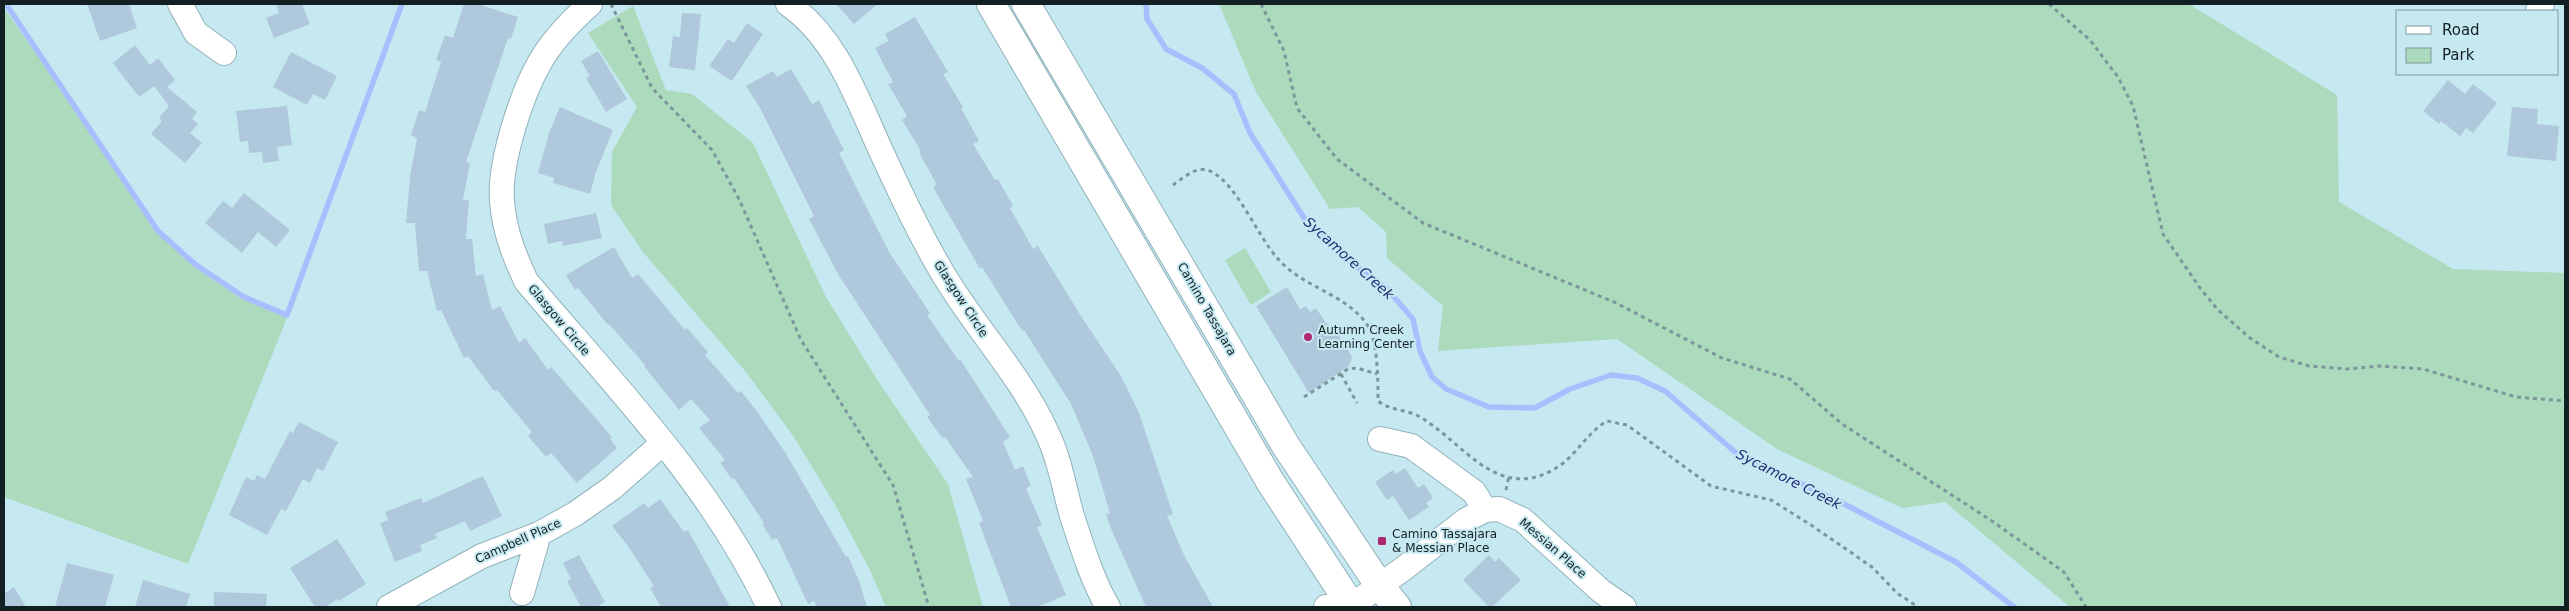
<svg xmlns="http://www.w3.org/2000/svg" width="2569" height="611" viewBox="0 0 2569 611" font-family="'DejaVu Sans',sans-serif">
<rect width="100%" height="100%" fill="#c6e8f0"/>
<!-- green -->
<path fill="#abdabc" d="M1219 4H2189L2337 95 2339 202 2453 269 2565 273V607H2070L1945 502 1902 508 1777 449 1617 339 1438 351 1443 306 1387 258 1386 232 1358 207 1330 209 1256 92Z
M633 6 666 90 692 94 753 143 826 297 878 381 948 484 983 607H886L870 570 834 503 794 437 746 372 643 252 611 205 612 152 637 107 588 33Z
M4 8 78 112 148 220 212 277 287 318 188 564 4 497Z
M1245 248 1271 292 1251 305 1225 260Z"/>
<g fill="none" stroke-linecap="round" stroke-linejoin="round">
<!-- stream -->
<path stroke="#a9befe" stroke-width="5.5" d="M6 4 158 231 196 265 244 297 287 315 402 4
M1146 4 1147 19 1166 49 1202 68 1234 94 1250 133 1306 221 1349 261 1387 289 1413 319 1420 351 1432 377 1446 389 1489 407 1535 408 1570 389 1611 375 1637 378 1665 391 1735 452 1848 506 1956 562 2014 607"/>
</g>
<!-- building -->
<path fill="#b0c8db" d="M87 4H129L137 28 100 41Z
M276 4H302L310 24 274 38 266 18 279 13Z
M464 4H477L518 17 511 39 508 38 466 162 470 163 463 200H469L466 239H472L476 276 483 274 492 310 500 306 519 343 525 338 548 370 551 367 612 437 610 439 617 448 577 483 551 453 546 457 528 436 532 432 497 390 494 391 468 356 464 358 441 310 437 311 427 271H419L415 223H406L410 176 417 138 411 135 419 110 425 112 441 62 436 60 445 35 453 38Z
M836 4H878L854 24Z
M682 13 701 14 695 70 669 67 673 36 680 37Z
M915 17 948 72 943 74 963 107 961 108 979 141 973 144 995 180 998 179 1013 206 1010 208 1033 249 1038 246 1077 310 1121 376 1139 413 1173 514 1167 516 1185 557 1213 607H1146L1112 531 1106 514 1110 513 1093 456 1071 404 1024 330 1022 331 982 267 980 269 933 187 937 185 919 152 921 151 902 120 907 116 888 84 893 82 875 48 889 41 885 34Z
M747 23 763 34 732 81 709 66 728 39 734 43Z
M135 45 150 65 158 58 175 80 167 87 197 112 192 119 198 124 190 133 202 143 185 163 151 134 162 121 159 118 169 106 154 86 139 97 113 63Z
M598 51 627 99 606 112 586 78 590 76 581 61Z
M291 52 337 76 325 100 313 94 307 105 273 87Z
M791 69 812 104 819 100 844 150 839 153 889 252 930 313 927 315 959 361 960 359 1010 437 1003 442 1015 470 1023 466 1031 486 1026 488 1042 525 1037 527 1066 595 1037 607H1011L979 523 983 521 966 479 973 477 945 437 943 439 927 417 930 415 838 274 809 219 814 216 760 108 746 86 773 71 777 77Z
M2448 80 2465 94 2473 84 2497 103 2473 133 2466 128 2460 136 2441 121 2439 124 2423 111Z
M287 106 292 145 277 147 279 161 263 163 262 152 249 153 248 141 240 142 236 111Z
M560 107 613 130 596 172 590 194 553 183 554 178 538 173 549 133Z
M2512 107 2538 109 2537 124 2559 126 2556 161 2507 156Z
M244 193 290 230 276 247 258 232 242 253 205 223 223 201 232 208Z
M596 213 602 238 563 246 562 241 548 244 544 224Z
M614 247 632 278 638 274 685 330 687 328 708 352 705 355 738 393 741 391 758 413 785 452 846 557 848 556 859 581 867 607H817L814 601 808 604 777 538 772 540 762 524 764 523 734 478 732 479 720 463 725 460 699 428 710 420 691 399 679 410 644 366 645 365 609 324 608 325 578 288 575 290 566 275Z
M1287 287 1300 309 1306 306 1310 312 1316 308 1326 323 1335 329 1352 357 1349 366 1309 393 1256 306Z
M299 422 338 442 323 471 317 468 310 483 303 479 286 511 281 509 267 535 229 515 246 477 254 481 257 475 265 479 290 431 293 433Z
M1405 468 1418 488 1424 484 1433 498 1426 503 1429 507 1409 520 1393 496 1387 500 1375 482 1393 470 1396 474Z
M483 476 502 516 470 531 465 521 435 534 437 538 420 545 422 551 395 562 380 523 388 520 385 512 421 498 423 503Z
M660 499 684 532 688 530 730 607H661L650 588 654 586 628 546 612 526 644 503 648 508Z
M337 539 366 584 339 601 338 599 325 607H315L290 568Z
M579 555 605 602 596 607H581L567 581 571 579 563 563Z
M1489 555 1495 562 1499 558 1521 580 1492 607H1489L1463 580Z
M67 563 114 575 105 607H55Z
M143 580 190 594 186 607H135Z
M14 587 26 607H4V594Z
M214 592 267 594 266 607H214Z"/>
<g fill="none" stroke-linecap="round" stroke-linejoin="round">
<!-- minor casing -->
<g stroke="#91b2ba" stroke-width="26">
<path id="minor" d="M180 4 196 33 224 53
M590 4C571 21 553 39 540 62 521 95 499 163 502 201 504 230 514 255 526 281 613 384 711 484 769 607
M788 4C837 38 857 99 881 151 900 192 919 233 942 272 974 327 1021 375 1047 433 1060 460 1064 488 1072 516 1082 546 1092 580 1108 607
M2538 11 2542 4
M1380 439 1411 446 1474 492 1485 510
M522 593 539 534
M389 607 482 556 539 534 575 514 612 488 663 443
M1326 607 1351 606 1403 569 1466 520 1485 510 1499 509 1523 520 1601 591 1624 607"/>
</g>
<!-- major casing -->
<g stroke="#91b2ba" stroke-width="30">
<path id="major" d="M991 4 1271 483 1352 607
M1026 4 1286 446 1379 585 1397 607"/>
</g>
<!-- path -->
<path stroke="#7d969c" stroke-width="3" stroke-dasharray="4 4" stroke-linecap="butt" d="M611 4 652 88 712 150 739 199 801 340 893 485 929 607
M1261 4 1284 51 1297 108 1337 159 1423 223 1614 302 1722 358 1790 379 1842 424 1992 521 2064 572 2086 607
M2049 4 2090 40 2118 77 2133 106 2163 234 2200 288 2218 310 2250 338 2279 357 2309 366 2347 369 2380 366 2423 369 2516 397 2565 401
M1173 185C1183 178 1197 165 1210 171 1237 183 1258 238 1279 260 1304 288 1347 294 1368 326 1378 342 1378 381 1378 401 1391 411 1406 409 1420 417 1462 441 1495 500 1551 471 1575 459 1585 434 1607 421L1627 425 1711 486 1771 500 1811 525 1872 567 1897 593 1918 607
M1341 374 1357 403
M1304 397 1348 369 1357 368 1377 374
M1506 490 1509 476"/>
<!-- minor -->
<use href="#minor" stroke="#fff" stroke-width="24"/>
<!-- major -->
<use href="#major" stroke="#fff" stroke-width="28"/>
</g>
<!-- markers -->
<g fill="#af286d" stroke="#c6e8f0" stroke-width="2">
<circle cx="1308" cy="337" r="5"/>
<rect x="1377" y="536" width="10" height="10" rx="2.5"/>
</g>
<g text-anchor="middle" stroke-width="4" stroke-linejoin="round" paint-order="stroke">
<!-- street labels -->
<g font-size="12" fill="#132023" stroke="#c6e8f0">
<text transform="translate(961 299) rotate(57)" y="4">Glasgow Circle</text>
<text transform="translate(1207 309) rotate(60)" y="4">Camino Tassajara</text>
<text transform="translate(559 320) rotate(50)" y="4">Glasgow Circle</text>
<text transform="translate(518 541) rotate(-24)" y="4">Campbell Place</text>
<text transform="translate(1553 548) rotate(41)" y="4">Messian Place</text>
</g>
<!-- poi labels -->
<g font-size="12" fill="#132023" stroke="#c6e8f0" text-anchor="start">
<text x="1318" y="334">Autumn Creek<tspan x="1318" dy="14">Learning Center</tspan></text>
<text x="1392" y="538">Camino Tassajara<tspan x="1392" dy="14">&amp; Messian Place</tspan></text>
</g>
<!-- water labels -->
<g font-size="14" font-style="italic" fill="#1f2d75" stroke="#c6e8f0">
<text transform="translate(1349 258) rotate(42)" y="5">Sycamore Creek</text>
<text transform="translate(1789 479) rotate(27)" y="5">Sycamore Creek</text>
</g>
</g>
<!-- border -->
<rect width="2569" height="611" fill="none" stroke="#132023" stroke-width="10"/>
<!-- legend -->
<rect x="2396" y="10" width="162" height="65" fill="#c6e8f0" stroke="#7e989e"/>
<rect x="2406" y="26" width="25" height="8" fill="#ffffff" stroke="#7e989e"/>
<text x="2442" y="35" font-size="15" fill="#132023">Road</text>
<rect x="2406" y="48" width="25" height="15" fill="#abdabc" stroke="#7e989e"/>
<text x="2442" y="60" font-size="15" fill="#132023">Park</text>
</svg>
